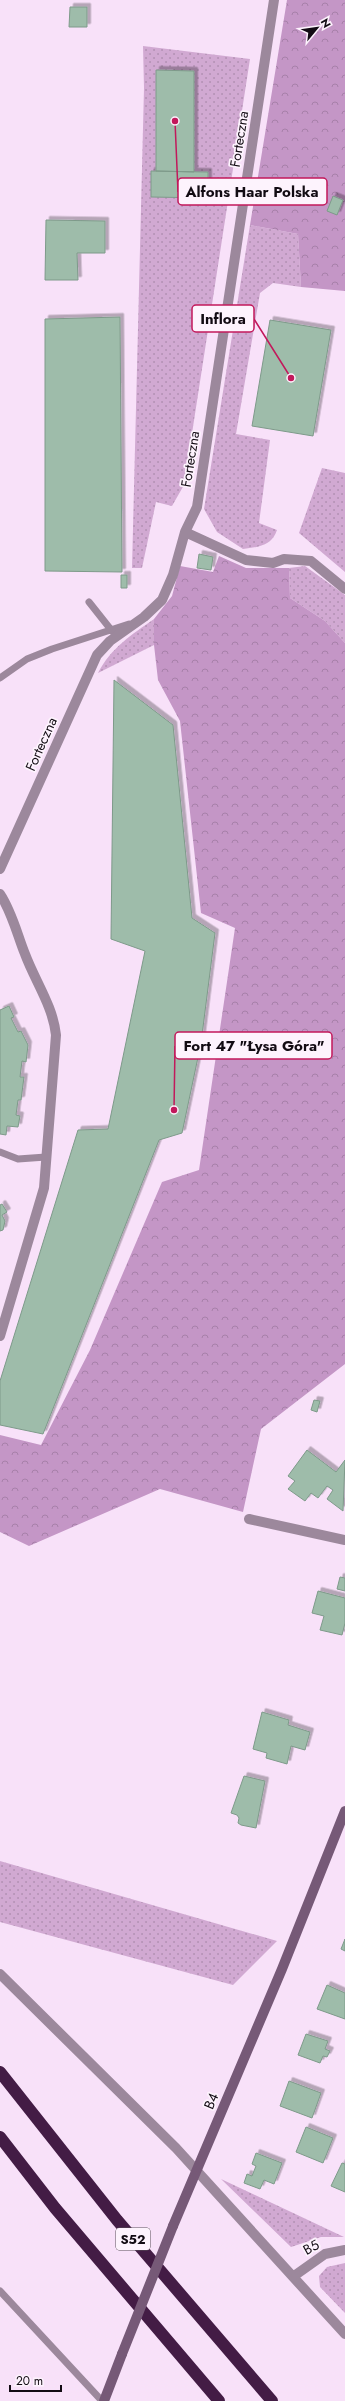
<svg xmlns="http://www.w3.org/2000/svg" width="345" height="2401" viewBox="0 0 345 2401" font-family="Jost,sans-serif">
<defs>
<pattern id="grass-dots" width="8" height="8" patternUnits="userSpaceOnUse"><rect width="8" height="8" fill="#d1a9d2"/><path d="M2 2h.1M6 6h.1" fill="none" stroke="#b290b3" stroke-width="1.8" stroke-linecap="round"/></pattern>
<pattern id="forest-crowns" width="20" height="18" patternUnits="userSpaceOnUse"><rect width="20" height="18" fill="#c496c6"/><path d="M2 6a3 3 0 1 1 6 0M12 15a3 3 0 1 1 6 0" fill="none" stroke="#a780a9"/></pattern>
<filter id="shadow"><feDropShadow dx="3.5" dy="-3.5" stdDeviation="0" flood-color="#0004"/></filter>
</defs>
<rect width="100%" height="100%" fill="#f8e1f9"/>
<!-- grass -->
<path fill="url(#grass-dots)" d="M143 46 250 59 184 485 172 506 156 502 142 568H132L144 88Z
M250 225 298 234 301 287 273 283 260 293 236 434 270 440 259 523 277 530C272 546 258 547 243 549L217 532 204 509Z
M322 468 345 473V572L299 533Z
M305 566 345 595V643L325 621 290 598 289 568Z
M154 619V645L98 673C111 648 131 635 154 619Z
M0 1861 277 1941 233 1985 0 1922Z
M221 2179 344 2237H321L291 2247Z
M345 2263V2313L320 2287 319 2276 327 2267Z"/>
<!-- forest -->
<path fill="url(#forest-crowns)" d="M287 0H345V291L301 287 298 234 250 225Z
M219 556 246 568H289L290 598 325 621 345 643V1364L261 1429 243 1512 160 1489 29 1546 0 1532V1435L41 1445 90 1350 162 1182 199 1170 235 928 201 913 180 721 158 680 154 645V619L172 596 180 566 213 572Z"/>
<!-- building -->
<path fill="#9ebcaa" stroke="#7e9a8a" filter="url(#shadow)" d="M70 7H87V27H69Z
M156 70 194 71V172L156 171Z
M151 171 208 172V198L151 197Z
M333 196 343 200 337 215 327 211Z
M46 220 105 221V253H77L78 280H45Z
M120 317 122 572 45 571V319Z
M270 320 331 330 313 436 252 426Z
M199 554 213 557 211 570 197 568Z
M121 575H127V588H121Z
M114 680 173 725 192 918 215 933 201 1043 182 1133 159 1140 43 1434 0 1425V1381L78 1130 108 1129 145 951 111 939Z
M9 1006 14 1017 11 1018 18 1032 21 1031 28 1045 26 1062 22 1061 20 1077H24L21 1100H18L16 1115 20 1116 18 1127 7 1126 6 1135 0 1134V1010Z
M2 1204 7 1212 2 1215 5 1221 3 1230 0 1231V1205Z
M314 1400 320 1401 317 1412 311 1410Z
M307 1450 336 1472 345 1460 343 1511 327 1499 333 1490 327 1486 318 1498 311 1493 305 1501 288 1489 295 1481 288 1476Z
M340 1577 345 1578V1591L337 1589Z
M318 1591 345 1598V1623L342 1635 320 1630 324 1616 312 1613Z
M262 1712 289 1720 288 1725 310 1732 305 1750 291 1746 287 1764 266 1758 267 1753 253 1749Z
M244 1776 265 1781 256 1828 241 1825 238 1823 239 1818 237 1815 231 1813Z
M345 1939V1951L341 1949Z
M327 1985 345 1993V2019L317 2009Z
M306 2034 328 2041 325 2049 330 2051 327 2057 323 2056 320 2063 298 2055Z
M289 2081 321 2093 312 2118 280 2106Z
M306 2127 333 2138 323 2163 296 2152Z
M256 2153 282 2163 274 2184 264 2180 260 2189 244 2183 247 2174 252 2176 256 2166 252 2164Z
M342 2163 345 2164V2192L331 2186Z"/>
<g fill="none" stroke-linecap="round" stroke-linejoin="round">
<!-- lane -->
<path stroke="#9c889c" stroke-width="7" d="M89 602 112 631
M0 678 27 659 52 649 129 624
M0 1152 18 1159 46 1157
M0 2291 102 2401"/>
<!-- street -->
<path stroke="#9c889c" stroke-width="10" d="M185 532 246 560 273 563 284 559 311 561 345 589
M0 869 97 655 110 641 144 617 162 600 173 575 185 532 197 507 274 0
M0 894C12 912 17 934 25 954 35 981 53 1006 56 1035L44 1188 0 1336
M249 1519 345 1540
M0 1974 176 2148 345 2334
M294 2276 325 2254 345 2250"/>
<!-- secondary -->
<path stroke="#765977" stroke-width="10" d="M173 2226 282 1969 345 1811
M104 2401 122 2354"/>
<!-- highway -->
<path stroke="#431c45" stroke-width="12" d="M0 2072 117 2220 272 2401
M0 2137 55 2208 219 2401"/>
<!-- secondary-bridge -->
<path stroke="#765977" stroke-width="10" d="M122 2354 173 2226"/>
</g>
<g text-anchor="middle" stroke-width="3.5" stroke-linejoin="round" paint-order="stroke">
<!-- shield labels -->
<rect fill="#fdf3fd" stroke="#585159" stroke-width="1" x="116" y="2228" width="34" height="22" rx="3"/>
<g font-size="13" font-weight="bold" fill="#120b13">
<text x="133" y="2244">S52</text>
</g>
<!-- street labels -->
<g font-size="14" fill="#120b13" stroke="#fdf3fd">
<text transform="translate(239 139) rotate(-81)" y="5">Forteczna</text>
<text transform="translate(190 459) rotate(-81)" y="5">Forteczna</text>
<text transform="translate(41 744) rotate(-66)" y="5">Forteczna</text>
<text transform="translate(211 2101) rotate(-67)" y="5">B4</text>
<text transform="translate(311 2247) rotate(-29)" y="5">B5</text>
</g>
</g>
<!-- callouts -->
<path fill="none" stroke="#c2185b" stroke-width="1.5" d="M175 121L178 192M291 378L254 319M174 1110L175 1046"/>
<g fill="#c2185b" stroke="#fdf3fd" stroke-width="1.5">
<circle cx="175" cy="121" r="4"/>
<circle cx="291" cy="378" r="4"/>
<circle cx="174" cy="1110" r="4"/>
</g>
<g fill="#fdf3fd" stroke="#c2185b" stroke-width="1.5">
<rect x="178" y="178" width="149" height="27" rx="4"/>
<rect x="192" y="305" width="62" height="27" rx="4"/>
<rect x="175" y="1032" width="157" height="27" rx="4"/>
</g>
<g font-size="15" text-anchor="middle" font-weight="bold" fill="#120b13">
<text x="252" y="197">Alfons Haar Polska</text>
<text x="223" y="324">Inflora</text>
<text x="254" y="1051">Fort 47 "Łysa Góra"</text>
</g>
<!-- north arrow -->
<g transform="translate(317 28) rotate(61)" stroke="#fdf3fd" stroke-width="3" paint-order="stroke">
<path d="M0-3L7 15L0 10L-7 15Z" fill="#120b13"/>
<text y="-6" font-size="11" font-weight="bold" text-anchor="middle" fill="#120b13">N</text>
</g>
<!-- scale -->
<path d="M10 2385v6h51v-6" fill="none" stroke="#120b13" stroke-width="2"/>
<text x="16" y="2385" font-size="12" fill="#120b13" stroke="#fdf3fd" stroke-width="3" paint-order="stroke">20 m</text>
</svg>
